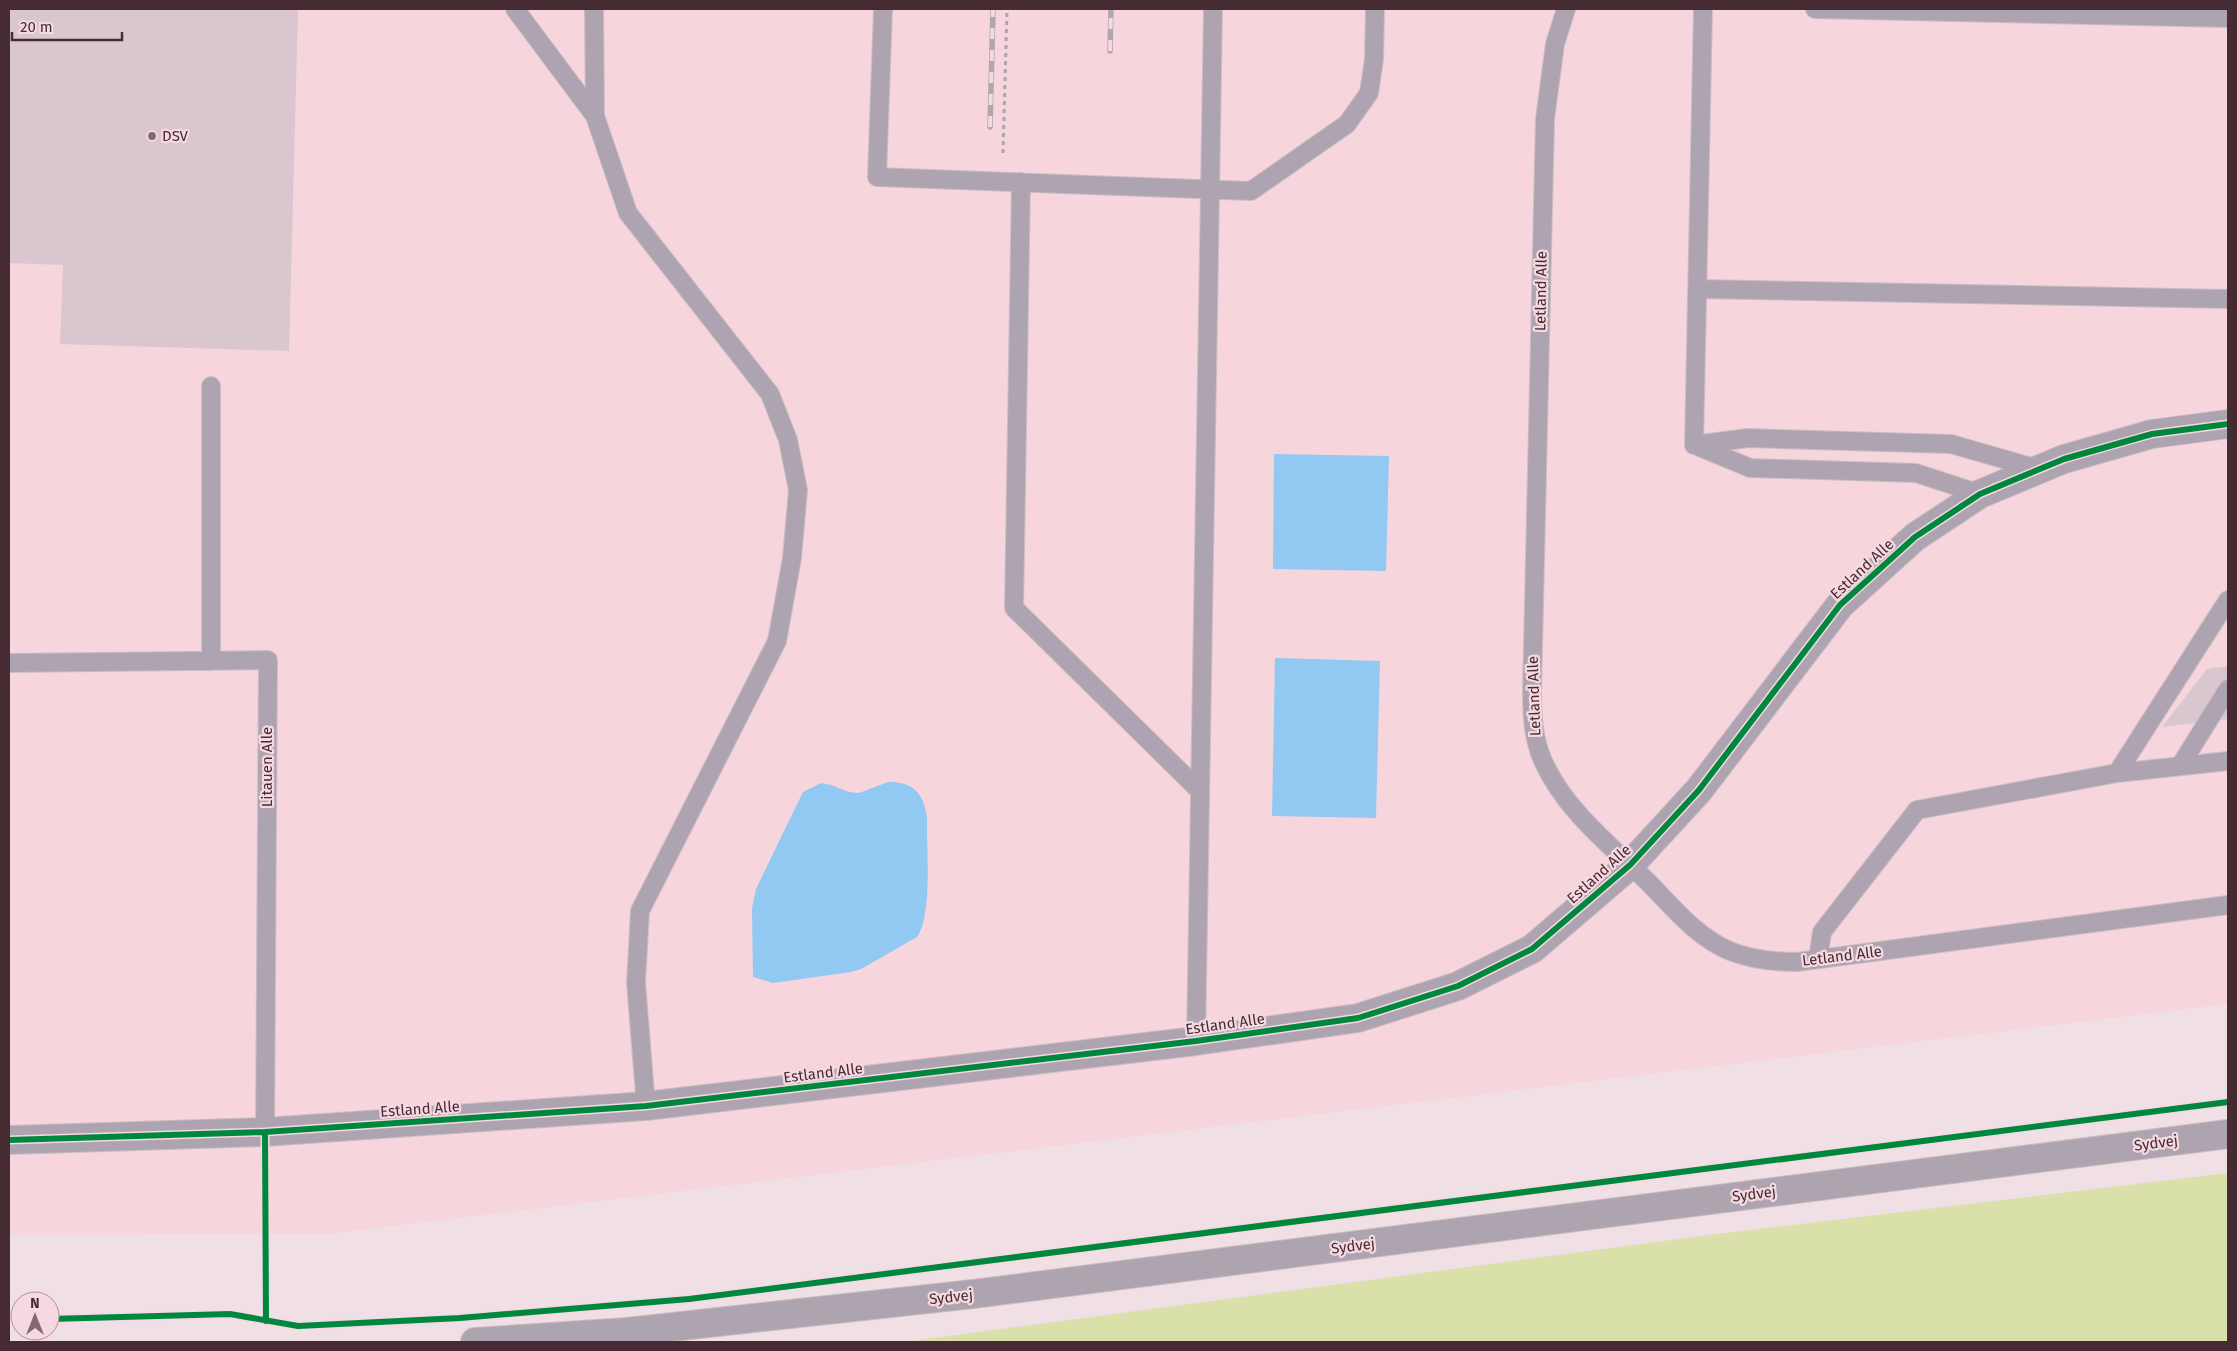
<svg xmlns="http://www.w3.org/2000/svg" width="2237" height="1351" viewBox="0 0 2237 1351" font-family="'Fira Sans',sans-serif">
<rect width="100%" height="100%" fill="#f0dfe4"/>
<!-- built -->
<path fill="#f6d5dd" d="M9 9H2228V1004L327 1234 9 1235Z"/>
<!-- green -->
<path fill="#d9e0a9" d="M2228 1173V1342H903L1717 1234Z"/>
<!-- water -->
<path fill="#91c9f3" d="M1274 454 1389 456 1386 571 1273 569Z
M1275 658 1380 661 1376 818 1272 816Z
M888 782C913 782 923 792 927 817 926 847 933 914 917 937L861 969 851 972 773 983 753 977 752 908 756 889 803 792 821 783 831 785 849 792 859 793Z"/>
<!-- building -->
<path fill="#dac6cf" d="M9 9H298L289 351 60 344 63 265 9 263Z
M2228 666V719L2162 727 2207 669Z"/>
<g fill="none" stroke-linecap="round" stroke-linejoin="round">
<!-- lane casing -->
<g stroke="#ccbdc1" stroke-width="20">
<path id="lane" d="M515 9 595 116
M594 9 595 116 628 213 770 394 788 440 798 490 792 558 777 641 640 911 636 983 646 1106
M883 9 877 177 1251 191 1347 124 1369 93 1374 59 1375 9
M1566 9 1555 44 1545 119 1532 691C1532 715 1533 738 1543 761 1565 810 1609 844 1647 881 1672 906 1696 937 1730 951 1752 960 1774 962 1797 962L2228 905
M1815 9 2228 18
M1021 182 1014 608 1200 791
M1697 289 2228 299
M211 386V661
M1694 445 1703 9
M1694 445 1748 438 1951 444 2038 469
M1695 445 1750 468 1916 473 1980 494
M9 663 268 660 265 1132
M2180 766 2228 689
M2117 773 2228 600
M1818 959 1822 932 1917 810 2117 773 2228 761
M1196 1041 1213 9"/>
</g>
<!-- street casing -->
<g stroke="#ccbdc1" stroke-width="30">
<path id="street" d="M9 1140 265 1132 646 1106 1196 1041 1358 1018 1458 986 1532 949 1630 865 1699 790 1840 605 1915 537 1980 494 2064 459 2152 434 2228 424"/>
</g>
<!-- secondary casing -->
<g stroke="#ccbdc1" stroke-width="30">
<path id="secondary" d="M475 1342 627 1332 973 1294 2228 1134"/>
</g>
<!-- path -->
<path stroke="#aea4ad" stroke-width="3" stroke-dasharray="4 4" stroke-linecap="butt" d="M1003 153 1007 9"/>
<!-- lane -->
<use href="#lane" stroke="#aea4b1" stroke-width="18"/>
<!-- street -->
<use href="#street" stroke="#aea4b1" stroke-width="28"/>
<!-- secondary -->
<use href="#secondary" stroke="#aea4b0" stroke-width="28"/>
<!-- rail casing -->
<g stroke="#b0a6ae" stroke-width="5.5">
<path id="rail" d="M1110 51 1111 9
M990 127 993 9"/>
</g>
<!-- rail -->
<use href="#rail" stroke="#f6d9e0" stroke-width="4" stroke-dasharray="11" stroke-linecap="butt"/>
<!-- cycleway casing -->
<g stroke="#f6d9e0" stroke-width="9">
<path id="cycleway" d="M265 1132 266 1321
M9 1140 265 1132 646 1106 1196 1041 1358 1018 1458 986 1532 949 1630 865 1699 790 1840 605 1915 537 1980 494 2064 459 2152 434 2228 424
M50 1319 230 1314 298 1326 460 1318 689 1299 2228 1102"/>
</g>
<!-- cycleway -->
<use href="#cycleway" stroke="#00873e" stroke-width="6"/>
</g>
<!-- markers -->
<circle fill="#826a71" stroke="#f6d9e0" stroke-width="2" cx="152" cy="136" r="5"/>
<g text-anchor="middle" stroke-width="4.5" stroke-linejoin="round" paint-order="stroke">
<!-- poi labels -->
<g font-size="15" fill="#462b33" stroke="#f6d9e0" text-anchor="start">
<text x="162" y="141">DSV</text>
</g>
<!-- street labels -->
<g font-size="15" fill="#462b33" stroke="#f6d9e0">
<text transform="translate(1541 291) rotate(-89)" y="5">Letland Alle</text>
<text transform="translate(1862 569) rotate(-43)" y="5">Estland Alle</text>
<text transform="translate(1534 696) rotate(-92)" y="5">Letland Alle</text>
<text transform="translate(267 767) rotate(-90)" y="5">Litauen Alle</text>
<text transform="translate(1599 874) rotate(-42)" y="5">Estland Alle</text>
<text transform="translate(1842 956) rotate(-7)" y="5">Letland Alle</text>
<text transform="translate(1225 1024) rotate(-8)" y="5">Estland Alle</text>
<text transform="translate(823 1073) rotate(-7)" y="5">Estland Alle</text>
<text transform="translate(420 1109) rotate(-4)" y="5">Estland Alle</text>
<text transform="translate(2156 1143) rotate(-7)" y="5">Sydvej</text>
<text transform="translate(1754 1194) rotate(-7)" y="5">Sydvej</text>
<text transform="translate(1353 1246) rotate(-7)" y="5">Sydvej</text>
<text transform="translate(951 1297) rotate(-6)" y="5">Sydvej</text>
</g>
</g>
<!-- border -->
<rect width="2237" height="1351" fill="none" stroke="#462b33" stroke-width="20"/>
<!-- north arrow -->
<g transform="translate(35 1316)"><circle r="24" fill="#f6d9e0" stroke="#b0939b"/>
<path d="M0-4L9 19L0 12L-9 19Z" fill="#826a71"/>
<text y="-8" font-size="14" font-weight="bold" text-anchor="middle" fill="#462b33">N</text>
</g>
<!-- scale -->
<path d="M12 32v8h110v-8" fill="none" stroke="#462b33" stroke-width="2.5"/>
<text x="20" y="32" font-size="15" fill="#462b33" stroke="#f6d9e0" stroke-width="4" paint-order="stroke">20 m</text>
</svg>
